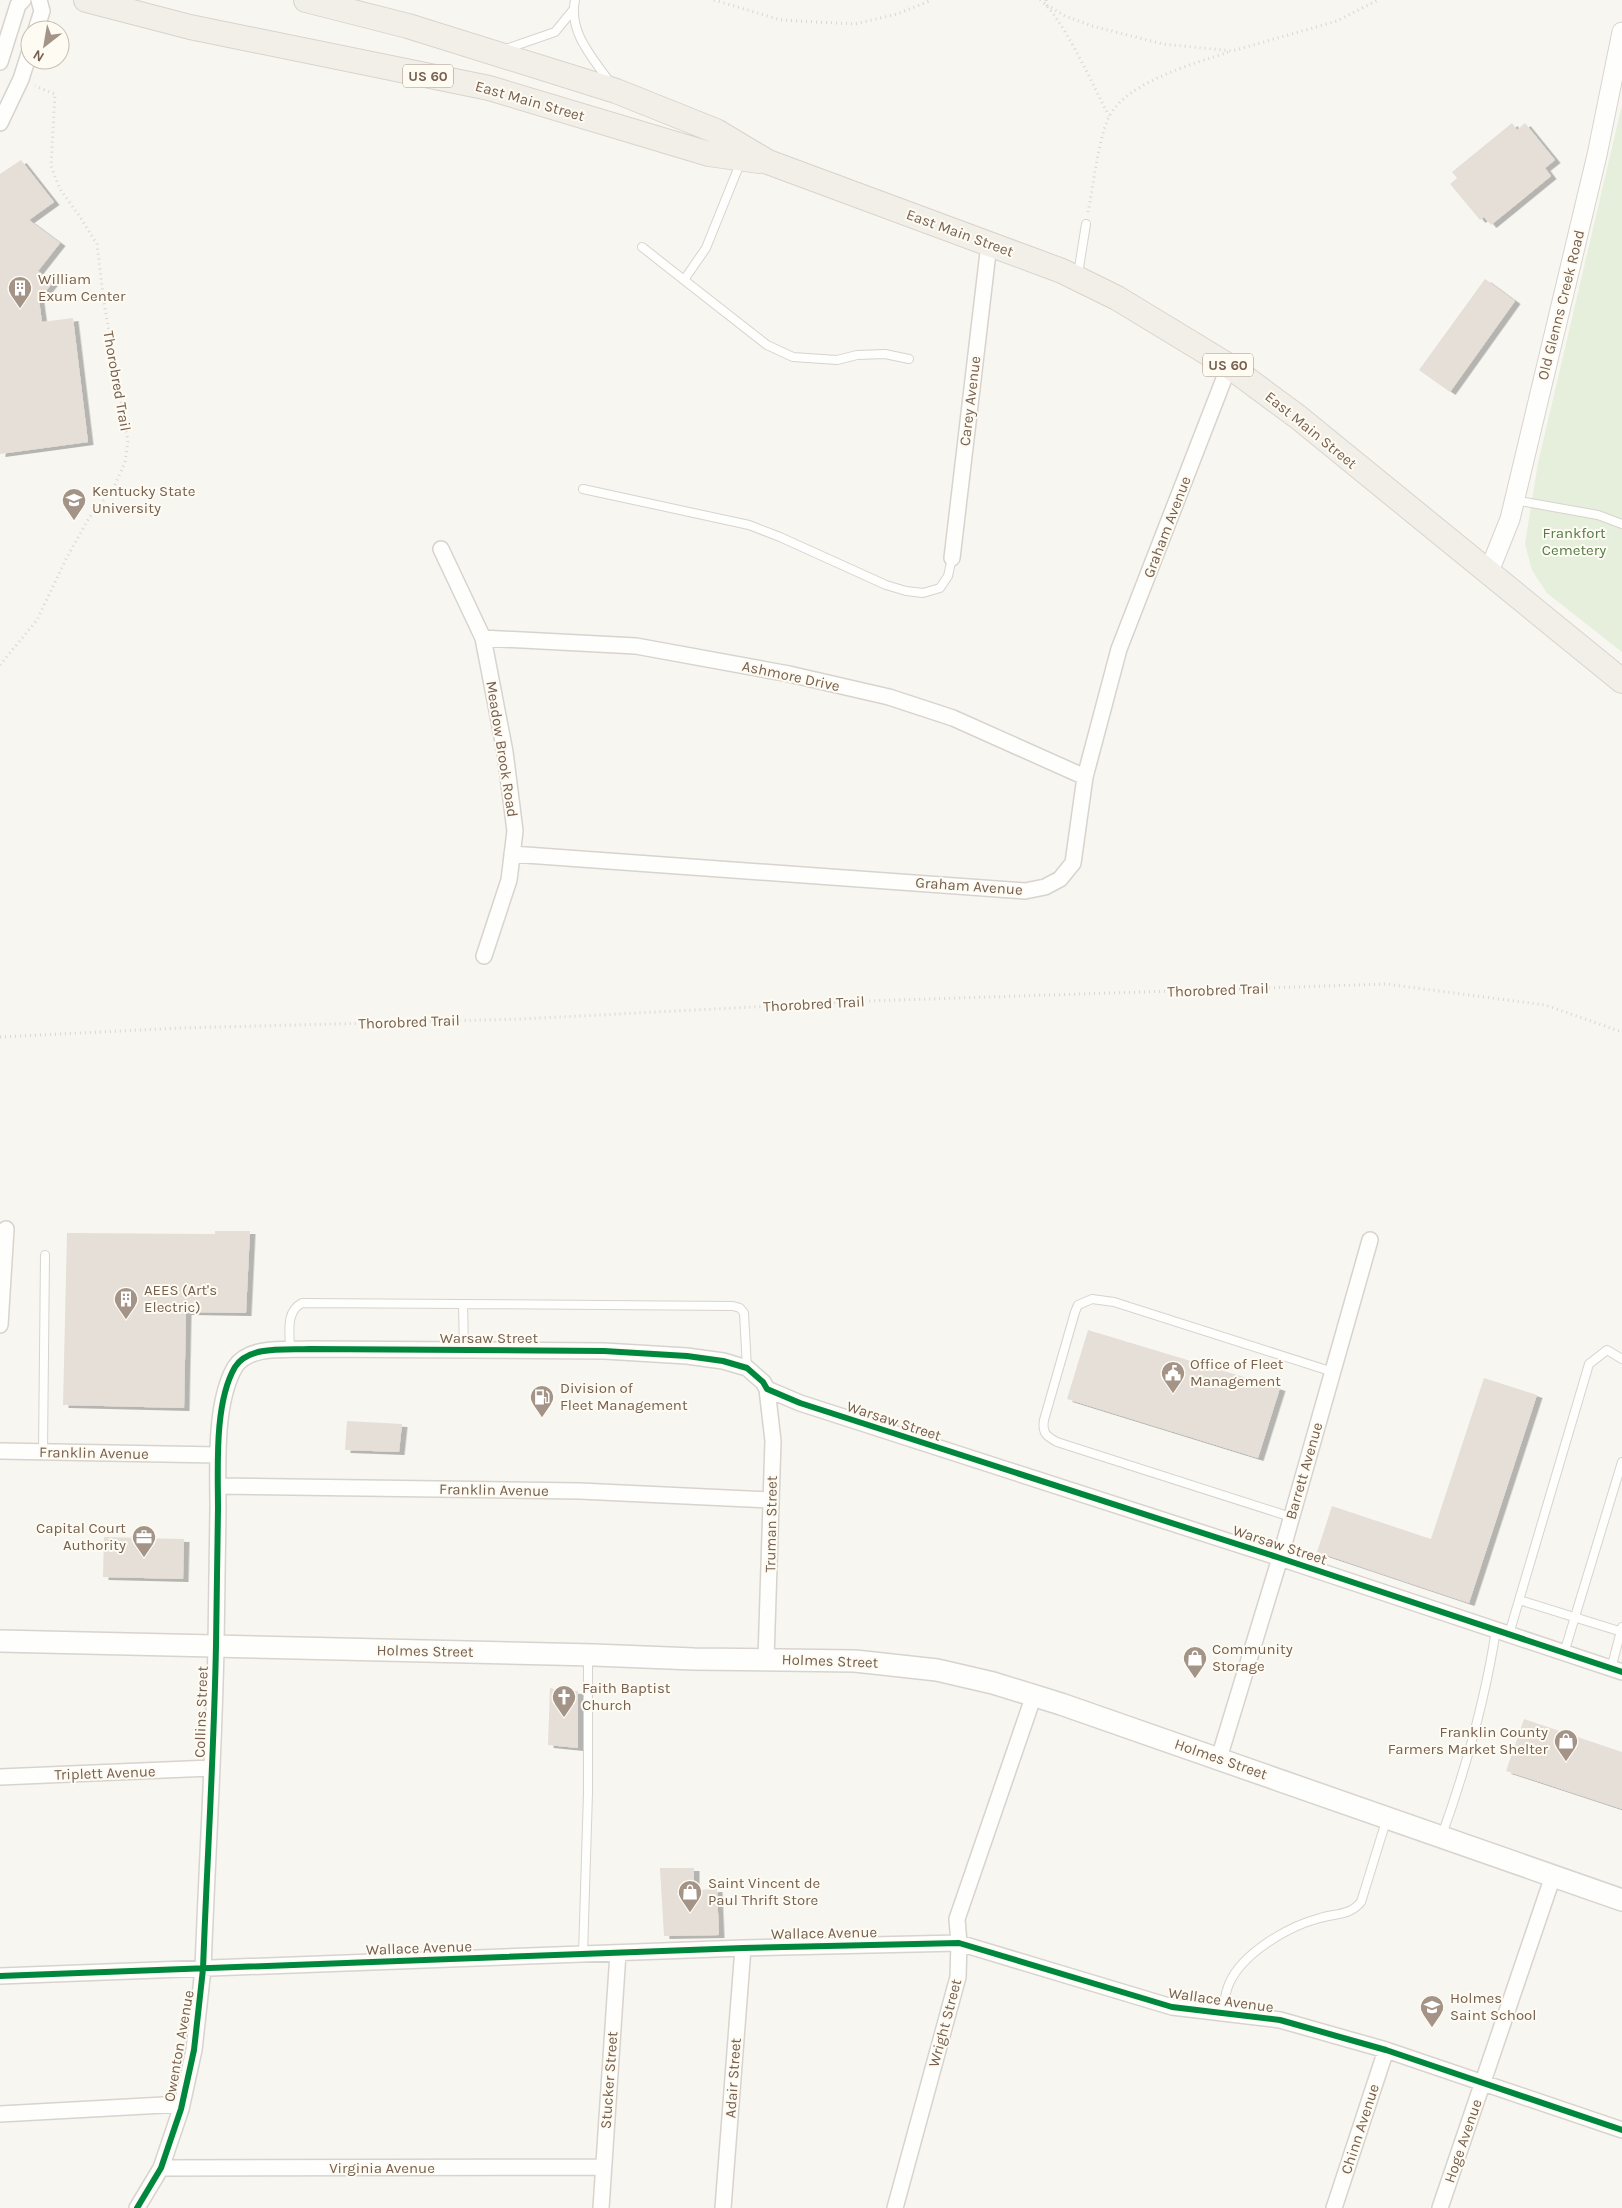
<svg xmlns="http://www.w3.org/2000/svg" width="1622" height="2208" viewBox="0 0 1622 2208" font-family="Karla,sans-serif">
<defs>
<filter id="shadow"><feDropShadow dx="5.5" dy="3" stdDeviation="0" flood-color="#0004"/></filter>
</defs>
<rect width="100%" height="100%" fill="#f8f6f0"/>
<!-- green -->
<path fill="#e5efdb" d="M1622 105V652L1547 593 1532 570 1525 544 1538 463Z"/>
<!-- building -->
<path fill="#e5dfd7" filter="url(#shadow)" d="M1512 123 1517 130 1525 123 1555 160 1545 168 1551 176 1491 225 1484 217 1480 220 1450 184 1457 178 1452 172Z
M21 160 54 202 29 220 60 243 38 271 53 282 39 300 42 322 73 318 88 442 0 454V174Z
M1485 279 1515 301 1450 392 1419 370Z
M215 1231H250L246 1313 186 1312 184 1408 63 1405 67 1233 215 1234Z
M1088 1330 1280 1388 1258 1458 1067 1399Z
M1484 1378 1537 1395 1469 1603 1317 1552 1332 1506 1431 1539Z
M347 1421 402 1424 399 1452 345 1450Z
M104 1537 184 1539 183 1579 103 1577Z
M550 1688 557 1690 578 1691V1748L548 1745Z
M1524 1719 1622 1752V1809L1506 1771Z
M660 1868H694V1890L717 1889 719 1935 664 1936Z"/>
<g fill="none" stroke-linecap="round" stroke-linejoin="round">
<!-- service casing -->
<g stroke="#d8d3cd" stroke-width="10">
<path id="service" d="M575 0C568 33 594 59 611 84
M503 50 555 32 573 10
M741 161 706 248 684 280 767 345 793 357 837 360 857 355 885 354 909 359
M642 247 684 280
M1078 274 1086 224
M583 489 749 525 780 537 886 585 906 591 923 593 940 588 948 576 952 558
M1514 500 1598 515 1622 524
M463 1304 733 1306 740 1308 744 1313 747 1368
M290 1350C290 1333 285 1312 302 1303L463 1304 464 1350
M43 1452 45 1255
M1291 1517 1057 1442C1046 1436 1042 1433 1044 1420L1075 1312 1078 1305 1092 1299 1114 1302 1333 1372
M1519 1600 1622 1632
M1509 1634 1589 1364 1607 1350 1622 1359
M1564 1653 1622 1462
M1611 1669 1622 1627
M1442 1835C1466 1768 1485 1701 1496 1630
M583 1954 588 1793V1656
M1222 2013C1224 2004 1225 1993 1229 1984 1242 1953 1289 1926 1320 1918 1336 1913 1349 1916 1361 1902L1387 1818"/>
</g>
<!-- minor casing -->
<g stroke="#d8d3cd" stroke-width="18">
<path id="minor" d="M36 30 42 11 39 0
M0 62 18 5 23 0
M0 123 21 79 30 51
M441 549 483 638 505 752 515 831 509 880 484 956
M952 558 989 244
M483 638 636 646 789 674 889 697 953 718 1085 777
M512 854 1025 891 1045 887 1060 879 1073 863 1085 777 1119 649 1229 366
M0 1325 6 1229
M0 1451 218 1455
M218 1486 580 1491 771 1500
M766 1659 773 1441 767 1389
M1219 1758 1280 1558 1370 1240
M0 1777 211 1768
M0 1976 743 1948 959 1943 1172 2007 1280 2020 1386 2050 1622 2130
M0 2114 182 2104
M161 2168 603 2167
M137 2208 161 2168 181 2109 194 2050 203 1969C207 1861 214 1753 216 1645 217 1599 217 1554 218 1508 218 1468 214 1403 235 1367 249 1345 287 1350 310 1349L604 1351 687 1356 723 1361 747 1368 763 1382 767 1389 800 1403 1280 1558 1622 1672
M601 2208 618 1953
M723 2208 743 1948
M895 2208 958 1977 959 1943 957 1919 1034 1695
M1334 2208 1386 2050
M1440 2208 1553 1876"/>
</g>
<!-- tertiary casing -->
<g stroke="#d8d3cd" stroke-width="21">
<path id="tertiary" d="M1488 574 1510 519 1597 155 1622 32"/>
</g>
<!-- secondary casing -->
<g stroke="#d8d3cd" stroke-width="24">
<path id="secondary" d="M0 1641 594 1655 694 1659 855 1661 937 1670 993 1683 1061 1704 1622 1900"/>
</g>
<!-- primary casing -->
<g stroke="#d9d3cc" stroke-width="26">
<path id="primary" d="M86 0 190 27 489 88 709 154 759 161
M306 0 408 26 616 91 716 131 768 162 1062 271 1117 298 1229 366 1298 417 1622 681"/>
</g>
<!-- path -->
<path stroke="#dbd6d0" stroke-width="3" stroke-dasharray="1 4" stroke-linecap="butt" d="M714 0 781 20 855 24 897 14 932 0
M1040 0C1062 15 1095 90 1109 116
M1046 0 1047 5 1065 16 1092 26 1163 44 1232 51 1337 21 1378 0
M1088 212C1093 188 1099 134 1110 115 1128 82 1195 63 1229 52
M0 665 37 620 66 559 89 518 114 487 125 462 128 441 104 303 97 244 78 214 60 189 51 166 55 94 35 86
M0 1037 181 1028 522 1019 867 1001 1386 984 1545 1005 1622 1032"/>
<!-- service -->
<use href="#service" stroke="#fefefd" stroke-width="8"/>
<!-- minor -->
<use href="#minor" stroke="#fefefd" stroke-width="15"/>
<!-- tertiary -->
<use href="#tertiary" stroke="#fefefd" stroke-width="19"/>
<!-- secondary -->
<use href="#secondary" stroke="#fefefd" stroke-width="21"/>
<!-- primary -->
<use href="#primary" stroke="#f2efe8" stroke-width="24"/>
<!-- cycleway casing -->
<g stroke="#fefbf3" stroke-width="9">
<path id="cycleway" d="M0 1976 743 1948 959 1943 1172 2007 1280 2020 1386 2050 1622 2130
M137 2208 161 2168 181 2109 194 2050 203 1969C207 1861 214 1753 216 1645 217 1599 217 1554 218 1508 218 1468 214 1403 235 1367 249 1345 287 1350 310 1349L604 1351 687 1356 723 1361 747 1368 763 1382 767 1389 800 1403 1280 1558 1622 1672"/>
</g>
<!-- cycleway -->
<use href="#cycleway" stroke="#00873e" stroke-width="6"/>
</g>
<!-- icons -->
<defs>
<g id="building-pin" transform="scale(1.25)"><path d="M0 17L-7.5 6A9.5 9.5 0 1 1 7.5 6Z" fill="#a49487" stroke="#fefbf3"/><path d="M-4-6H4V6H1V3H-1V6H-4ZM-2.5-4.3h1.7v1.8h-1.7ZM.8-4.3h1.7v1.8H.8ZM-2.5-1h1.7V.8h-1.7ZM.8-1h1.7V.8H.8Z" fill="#fff"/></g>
<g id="university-pin" transform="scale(1.25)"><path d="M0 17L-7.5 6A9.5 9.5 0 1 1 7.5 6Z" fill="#a49487" stroke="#fefbf3"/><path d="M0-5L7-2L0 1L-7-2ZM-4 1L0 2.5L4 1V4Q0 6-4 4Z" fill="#fff"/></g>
<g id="civic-pin" transform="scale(1.25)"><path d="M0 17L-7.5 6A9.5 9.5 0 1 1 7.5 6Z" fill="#a49487" stroke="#fefbf3"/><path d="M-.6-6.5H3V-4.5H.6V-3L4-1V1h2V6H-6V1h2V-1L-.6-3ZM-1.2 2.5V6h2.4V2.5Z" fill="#fff"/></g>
<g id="fuel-pin" transform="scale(1.25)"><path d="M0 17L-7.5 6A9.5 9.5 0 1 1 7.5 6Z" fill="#a49487" stroke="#fefbf3"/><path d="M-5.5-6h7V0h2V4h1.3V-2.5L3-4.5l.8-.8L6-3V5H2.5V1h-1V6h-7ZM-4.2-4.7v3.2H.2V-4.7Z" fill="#fff"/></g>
<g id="office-pin" transform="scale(1.25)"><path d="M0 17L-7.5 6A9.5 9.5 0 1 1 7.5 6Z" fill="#a49487" stroke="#fefbf3"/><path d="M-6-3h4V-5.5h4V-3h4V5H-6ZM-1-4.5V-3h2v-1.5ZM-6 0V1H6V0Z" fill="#fff"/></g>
<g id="shop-pin" transform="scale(1.25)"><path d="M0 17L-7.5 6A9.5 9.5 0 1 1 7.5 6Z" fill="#a49487" stroke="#fefbf3"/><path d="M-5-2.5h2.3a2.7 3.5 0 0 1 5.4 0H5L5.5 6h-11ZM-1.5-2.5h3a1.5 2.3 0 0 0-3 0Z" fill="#fff"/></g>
<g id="church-pin" transform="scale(1.25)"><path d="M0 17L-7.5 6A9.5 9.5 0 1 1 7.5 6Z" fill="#a49487" stroke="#fefbf3"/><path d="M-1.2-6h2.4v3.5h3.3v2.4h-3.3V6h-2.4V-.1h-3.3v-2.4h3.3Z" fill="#fff"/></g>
<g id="school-pin" transform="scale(1.25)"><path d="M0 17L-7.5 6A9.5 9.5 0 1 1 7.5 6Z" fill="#a49487" stroke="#fefbf3"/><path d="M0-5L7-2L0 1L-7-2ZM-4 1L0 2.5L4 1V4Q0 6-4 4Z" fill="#fff"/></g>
</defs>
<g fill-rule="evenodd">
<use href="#building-pin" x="20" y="288"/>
<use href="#university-pin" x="74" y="500"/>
<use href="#building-pin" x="126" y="1299"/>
<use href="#civic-pin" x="1173" y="1373"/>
<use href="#fuel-pin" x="542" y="1397"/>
<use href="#office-pin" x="144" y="1537"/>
<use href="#shop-pin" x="1195" y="1658"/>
<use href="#church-pin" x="564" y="1697"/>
<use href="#shop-pin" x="1566" y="1741"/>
<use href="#shop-pin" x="690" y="1892"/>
<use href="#school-pin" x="1432" y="2007"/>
</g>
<g text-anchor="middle" stroke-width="4" stroke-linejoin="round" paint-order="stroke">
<!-- shield labels -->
<g fill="#fefbf3" stroke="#a08e80" stroke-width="1">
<rect x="403" y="64.5" width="50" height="23" rx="4"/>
<rect x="1203" y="353.5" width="50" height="23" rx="4"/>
</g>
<g font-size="14" font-weight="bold" fill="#77604f">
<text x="428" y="81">US 60</text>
<text x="1228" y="370">US 60</text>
</g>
<!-- street labels -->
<g font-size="15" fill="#77604f" stroke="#fefbf3">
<text transform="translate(530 101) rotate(16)" y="5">East Main Street</text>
<text transform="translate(960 233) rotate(20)" y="5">East Main Street</text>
<text transform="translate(1561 305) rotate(-76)" y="5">Old Glenns Creek Road</text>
<text transform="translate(117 381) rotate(80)" y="5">Thorobred Trail</text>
<text transform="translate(970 401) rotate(-83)" y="5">Carey Avenue</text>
<text transform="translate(1311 430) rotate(39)" y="5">East Main Street</text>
<text transform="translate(1167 527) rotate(-69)" y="5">Graham Avenue</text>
<text transform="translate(791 676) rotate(12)" y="5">Ashmore Drive</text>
<text transform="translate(502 749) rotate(81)" y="5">Meadow Brook Road</text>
<text transform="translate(969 886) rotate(4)" y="5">Graham Avenue</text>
<text transform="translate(1218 990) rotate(-2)" y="5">Thorobred Trail</text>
<text transform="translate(814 1004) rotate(-3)" y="5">Thorobred Trail</text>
<text transform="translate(409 1022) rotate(-2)" y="5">Thorobred Trail</text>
<text x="489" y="1343">Warsaw Street</text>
<text transform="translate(894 1421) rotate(18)" y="5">Warsaw Street</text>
<text transform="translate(94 1453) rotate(1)" y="5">Franklin Avenue</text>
<text transform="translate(1304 1471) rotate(-74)" y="5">Barrett Avenue</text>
<text transform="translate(494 1490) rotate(1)" y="5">Franklin Avenue</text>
<text transform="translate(771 1524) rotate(-89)" y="5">Truman Street</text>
<text transform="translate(1280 1545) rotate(18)" y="5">Warsaw Street</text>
<text transform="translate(425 1651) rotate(1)" y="5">Holmes Street</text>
<text transform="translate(830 1661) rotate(2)" y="5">Holmes Street</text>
<text transform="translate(201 1712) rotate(-88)" y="5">Collins Street</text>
<text transform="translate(1221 1759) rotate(19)" y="5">Holmes Street</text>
<text transform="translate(105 1773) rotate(-2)" y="5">Triplett Avenue</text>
<text transform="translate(824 1933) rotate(-1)" y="5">Wallace Avenue</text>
<text transform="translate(419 1948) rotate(-2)" y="5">Wallace Avenue</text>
<text transform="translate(1221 2000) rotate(8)" y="5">Wallace Avenue</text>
<text transform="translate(945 2023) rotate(-75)" y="5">Wright Street</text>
<text transform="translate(179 2046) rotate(-80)" y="5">Owenton Avenue</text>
<text transform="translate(733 2078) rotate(-86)" y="5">Adair Street</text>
<text transform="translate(609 2080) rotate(-86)" y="5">Stucker Street</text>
<text transform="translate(1360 2129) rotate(-72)" y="5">Chinn Avenue</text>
<text transform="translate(1463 2141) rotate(-71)" y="5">Hoge Avenue</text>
<text x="382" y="2173">Virginia Avenue</text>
</g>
<!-- poi labels -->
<g font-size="15" fill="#77604f" stroke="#fefbf3" text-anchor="start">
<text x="38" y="284">William<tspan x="38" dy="17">Exum Center</tspan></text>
<text x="92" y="496">Kentucky State<tspan x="92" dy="17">University</tspan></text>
<text x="144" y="1295">AEES (Art's<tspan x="144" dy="17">Electric)</tspan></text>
<text x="1190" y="1369">Office of Fleet<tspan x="1190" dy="17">Management</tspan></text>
<text x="560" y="1393">Division of<tspan x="560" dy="17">Fleet Management</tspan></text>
<text x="126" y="1533" text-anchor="end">Capital Court<tspan x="126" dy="17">Authority</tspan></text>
<text x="1212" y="1654">Community<tspan x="1212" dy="17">Storage</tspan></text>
<text x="582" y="1693">Faith Baptist<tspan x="582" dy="17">Church</tspan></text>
<text x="1548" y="1737" text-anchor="end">Franklin County<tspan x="1548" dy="17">Farmers Market Shelter</tspan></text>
<text x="708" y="1888">Saint Vincent de<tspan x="708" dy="17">Paul Thrift Store</tspan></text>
<text x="1450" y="2003">Holmes<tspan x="1450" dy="17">Saint School</tspan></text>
</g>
<!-- park labels -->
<g font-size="15" fill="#547c47" stroke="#fefbf3">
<text x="1574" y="538">Frankfort<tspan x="1574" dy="17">Cemetery</tspan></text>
</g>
</g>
<!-- north arrow -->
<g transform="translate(45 45) rotate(211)"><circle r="24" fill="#fefbf3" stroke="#c8bdb1"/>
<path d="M0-4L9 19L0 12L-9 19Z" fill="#a49487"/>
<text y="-8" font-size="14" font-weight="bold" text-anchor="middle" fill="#77604f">N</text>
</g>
</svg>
